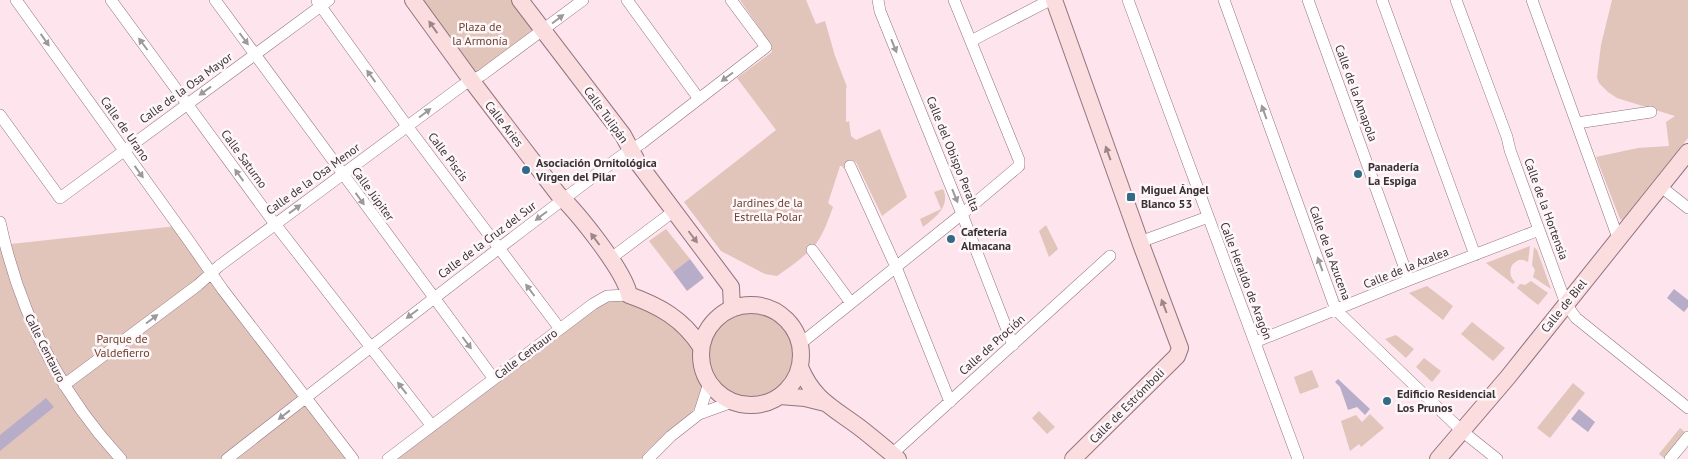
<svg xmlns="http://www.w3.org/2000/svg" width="1688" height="459" viewBox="0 0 1688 459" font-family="'PT Sans',sans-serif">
<rect width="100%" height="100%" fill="#fde4ed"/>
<!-- green -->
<path fill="#e1c4ba" d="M413 0H520L542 30 471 80Z
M740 0H806L816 24 825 21 835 56 847 87 846 88V122L849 121 851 136 856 140 880 129 907 197 882 216 856 162 843 168 842 166H840L828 203 833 207C828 220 823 236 814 246 803 258 790 267 777 276L765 274 721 251 684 202 776 130 737 78 772 52 770 43Z
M1612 0H1688V138L1622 220 1620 219 1596 157 1638 148 1669 146 1666 122 1675 116 1617 98 1608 92 1599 83 1597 77 1601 45Z
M943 189C951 206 935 218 923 227L920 219 941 209 934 192Z
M1046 225 1058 249 1049 257 1039 231Z
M177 226 348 459H0V247L11 244Z
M666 229 690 259 673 272 649 241Z
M1530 246 1528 262C1521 258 1517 260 1512 265 1509 272 1510 277 1515 282L1513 284 1486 263Z
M1534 247 1537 250 1551 289 1533 277 1535 270 1532 265Z
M1531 281 1548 293 1538 305 1517 288 1520 284 1525 285Z
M1427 286 1453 306 1443 320 1409 293Z
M629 300 682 327 695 345 694 361 703 391 700 403 691 413 647 451 641 459H398L606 301Z
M706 357a44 44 0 1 1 88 0a44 44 0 1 1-88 0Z
M1472 322 1505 348 1493 361 1461 334Z
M1396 335 1414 349 1406 358 1385 339Z
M1424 358 1441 371 1432 382 1416 367Z
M1312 370 1319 387 1300 394 1294 377Z
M1573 383 1585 393 1550 438 1537 428Z
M1039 411 1055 427 1047 434 1032 418Z
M1370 414 1384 428 1361 447 1359 444 1350 451 1341 421 1356 415 1362 422Z
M1680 428 1685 432 1664 458 1659 454Z"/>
<!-- water -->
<path fill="#b8adc8" d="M690 259 704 278 687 291 673 272Z
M1674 289 1688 300V307L1684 312 1667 298Z
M1338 379 1370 409 1365 415 1357 407 1348 410 1340 387 1335 382Z
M46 398 54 407 0 451V435Z
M1579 409 1595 422 1588 432 1571 419Z"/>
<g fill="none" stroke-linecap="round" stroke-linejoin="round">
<!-- street casing -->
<g stroke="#91747f" stroke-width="12">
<path id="street" d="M16 0 189 241 223 290 353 459
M111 0 275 224 432 426
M215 0 494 379
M627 0 699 99
M878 0 880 11 962 214 1013 345
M1128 0 1298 459
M1224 0 1336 310 1462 431 1497 459
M1308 0 1409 280
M1382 0 1475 255
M1456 0 1507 137 1510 150 1566 304 1576 318 1688 408
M1532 0 1618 238
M317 1 407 126 560 329
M971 41 1050 0
M0 115 60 198 329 0
M1577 123 1651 112
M850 166 896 267 950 402
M1660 186 1688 208
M0 222C19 311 59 392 121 459
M1140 242 1208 217
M812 250 851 303
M610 259 674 211
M1255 342 1409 280 1539 230
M800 344 962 214 1019 166V160L954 0
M64 385 198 285 219 266 463 85 482 75 583 0
M699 414 709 383
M892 454 1110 256
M227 459C358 357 488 255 621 156L642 143 766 47 731 0
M388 459 593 304 607 296 629 295
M648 459 671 436 699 414 732 402
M1670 459 1688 437"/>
</g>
<!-- secondary casing -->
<g stroke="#91747f" stroke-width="18">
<path id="secondary" d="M413 0 471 80 558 194C577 212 625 271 629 295 660 306 683 319 701 347
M520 0 623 135 638 163 731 287 732 309
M1054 0 1142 247 1180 348 1177 356 1073 459
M701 355a50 50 0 1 1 100 0a50 50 0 1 1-100 0Z
M800 367C813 399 832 407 859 427 872 437 885 448 898 459
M780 396 805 398 825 403
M1438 459 1508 377 1688 152"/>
</g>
<!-- street -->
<use href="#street" stroke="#fff" stroke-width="11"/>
<!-- secondary -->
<use href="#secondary" stroke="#fbdddf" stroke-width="16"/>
</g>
<!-- one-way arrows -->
<defs><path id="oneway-solid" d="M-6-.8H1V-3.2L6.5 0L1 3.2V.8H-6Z" transform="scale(1.25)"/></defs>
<g fill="#9e989a">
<use href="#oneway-solid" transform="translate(558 19) rotate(-37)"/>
<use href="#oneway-solid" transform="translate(244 39) rotate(53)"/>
<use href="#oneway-solid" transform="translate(45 40) rotate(55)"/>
<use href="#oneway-solid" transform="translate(143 44) rotate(-127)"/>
<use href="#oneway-solid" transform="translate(894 46) rotate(68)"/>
<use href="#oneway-solid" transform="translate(371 76) rotate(-126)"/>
<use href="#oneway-solid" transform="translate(727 77) rotate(143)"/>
<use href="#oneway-solid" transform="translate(205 91) rotate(144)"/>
<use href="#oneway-solid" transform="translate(1264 112) rotate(-110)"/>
<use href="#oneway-solid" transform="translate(425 113) rotate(-37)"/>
<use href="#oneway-solid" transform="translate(139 172) rotate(54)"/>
<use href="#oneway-solid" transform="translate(239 175) rotate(-126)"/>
<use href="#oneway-solid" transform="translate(955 196) rotate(68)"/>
<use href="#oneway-solid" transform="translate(360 199) rotate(54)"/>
<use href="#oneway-solid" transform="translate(295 209) rotate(-36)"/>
<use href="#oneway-solid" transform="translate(541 216) rotate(143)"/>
<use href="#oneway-solid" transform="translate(1320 264) rotate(-110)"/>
<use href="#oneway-solid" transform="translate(530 290) rotate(-127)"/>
<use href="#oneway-solid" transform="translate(412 314) rotate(143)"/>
<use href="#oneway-solid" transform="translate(152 319) rotate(-37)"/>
<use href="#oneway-solid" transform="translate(467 343) rotate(53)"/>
<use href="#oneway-solid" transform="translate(402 388) rotate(-128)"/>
<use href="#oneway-solid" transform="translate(284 415) rotate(142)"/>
</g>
<g fill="#9c868a">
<use href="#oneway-solid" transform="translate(433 27) rotate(-125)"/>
<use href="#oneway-solid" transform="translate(1108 153) rotate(-110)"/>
<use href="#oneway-solid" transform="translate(693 237) rotate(53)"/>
<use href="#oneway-solid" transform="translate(595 239) rotate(-127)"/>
<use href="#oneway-solid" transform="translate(1164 306) rotate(-111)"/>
</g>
<!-- markers -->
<g fill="#336a85" stroke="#fdf7f9" stroke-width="2">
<circle cx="526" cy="170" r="5"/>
<circle cx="1358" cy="174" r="5"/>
<rect x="1126" y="192" width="10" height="10" rx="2.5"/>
<circle cx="951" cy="239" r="5"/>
<circle cx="1387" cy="401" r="5"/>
</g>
<g text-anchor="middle" stroke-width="5" stroke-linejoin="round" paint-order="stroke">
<!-- park labels -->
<g font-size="12" fill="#6f402f" stroke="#fdf7f9">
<text x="480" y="31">Plaza de<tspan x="480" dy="14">la Armonía</tspan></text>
<text x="768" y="207">Jardines de la<tspan x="768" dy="14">Estrella Polar</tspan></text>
<text x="122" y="343">Parque de<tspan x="122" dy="14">Valdefierro</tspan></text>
</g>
<!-- street labels -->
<g font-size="12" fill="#3c3035" stroke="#fdf7f9">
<text transform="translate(186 88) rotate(-36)" y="4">Calle de la Osa Mayor</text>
<text transform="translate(1356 93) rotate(70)" y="4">Calle de la Amapola</text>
<text transform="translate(606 115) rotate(54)" y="4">Calle Tulipán</text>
<text transform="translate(504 124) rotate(52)" y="4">Calle Aries</text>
<text transform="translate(125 129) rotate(55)" y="4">Calle de Urano</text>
<text transform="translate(953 154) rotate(68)" y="4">Calle del Obispo Peralta</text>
<text transform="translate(448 157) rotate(53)" y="4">Calle Piscis</text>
<text transform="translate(244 159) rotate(54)" y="4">Calle Saturno</text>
<text transform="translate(313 179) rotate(-36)" y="4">Calle de la Osa Menor</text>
<text transform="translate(373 194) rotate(54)" y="4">Calle Júpiter</text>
<text transform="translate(1546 209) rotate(70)" y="4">Calle de la Hortensia</text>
<text transform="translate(487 240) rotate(-37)" y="4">Calle de la Cruz del Sur</text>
<text transform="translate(1330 253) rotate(70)" y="4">Calle de la Azucena</text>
<text transform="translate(1406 268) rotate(-22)" y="4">Calle de la Azalea</text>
<text transform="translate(1246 281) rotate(69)" y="4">Calle Heraldo de Aragón</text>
<text transform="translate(1564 306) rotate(-51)" y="4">Calle de Biel</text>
<text transform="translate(992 345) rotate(-42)" y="4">Calle de Proción</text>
<text transform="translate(45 348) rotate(63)" y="4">Calle Centauro</text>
<text transform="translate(526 354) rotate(-37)" y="4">Calle Centauro</text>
<text transform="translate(1127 406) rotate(-45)" y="4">Calle de Estrómboli</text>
</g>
<!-- poi labels -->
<g font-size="12" font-weight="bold" fill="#3c3035" stroke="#fdf7f9" text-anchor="start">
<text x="536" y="167">Asociación Ornitológica<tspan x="536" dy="14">Virgen del Pilar</tspan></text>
<text x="1368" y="171">Panadería<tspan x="1368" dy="14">La Espiga</tspan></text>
<text x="1141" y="194">Miguel Ángel<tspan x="1141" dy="14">Blanco 53</tspan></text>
<text x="961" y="236">Cafetería<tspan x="961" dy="14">Almacana</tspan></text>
<text x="1397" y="398">Edificio Residencial<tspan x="1397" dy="14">Los Prunos</tspan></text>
</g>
</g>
</svg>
